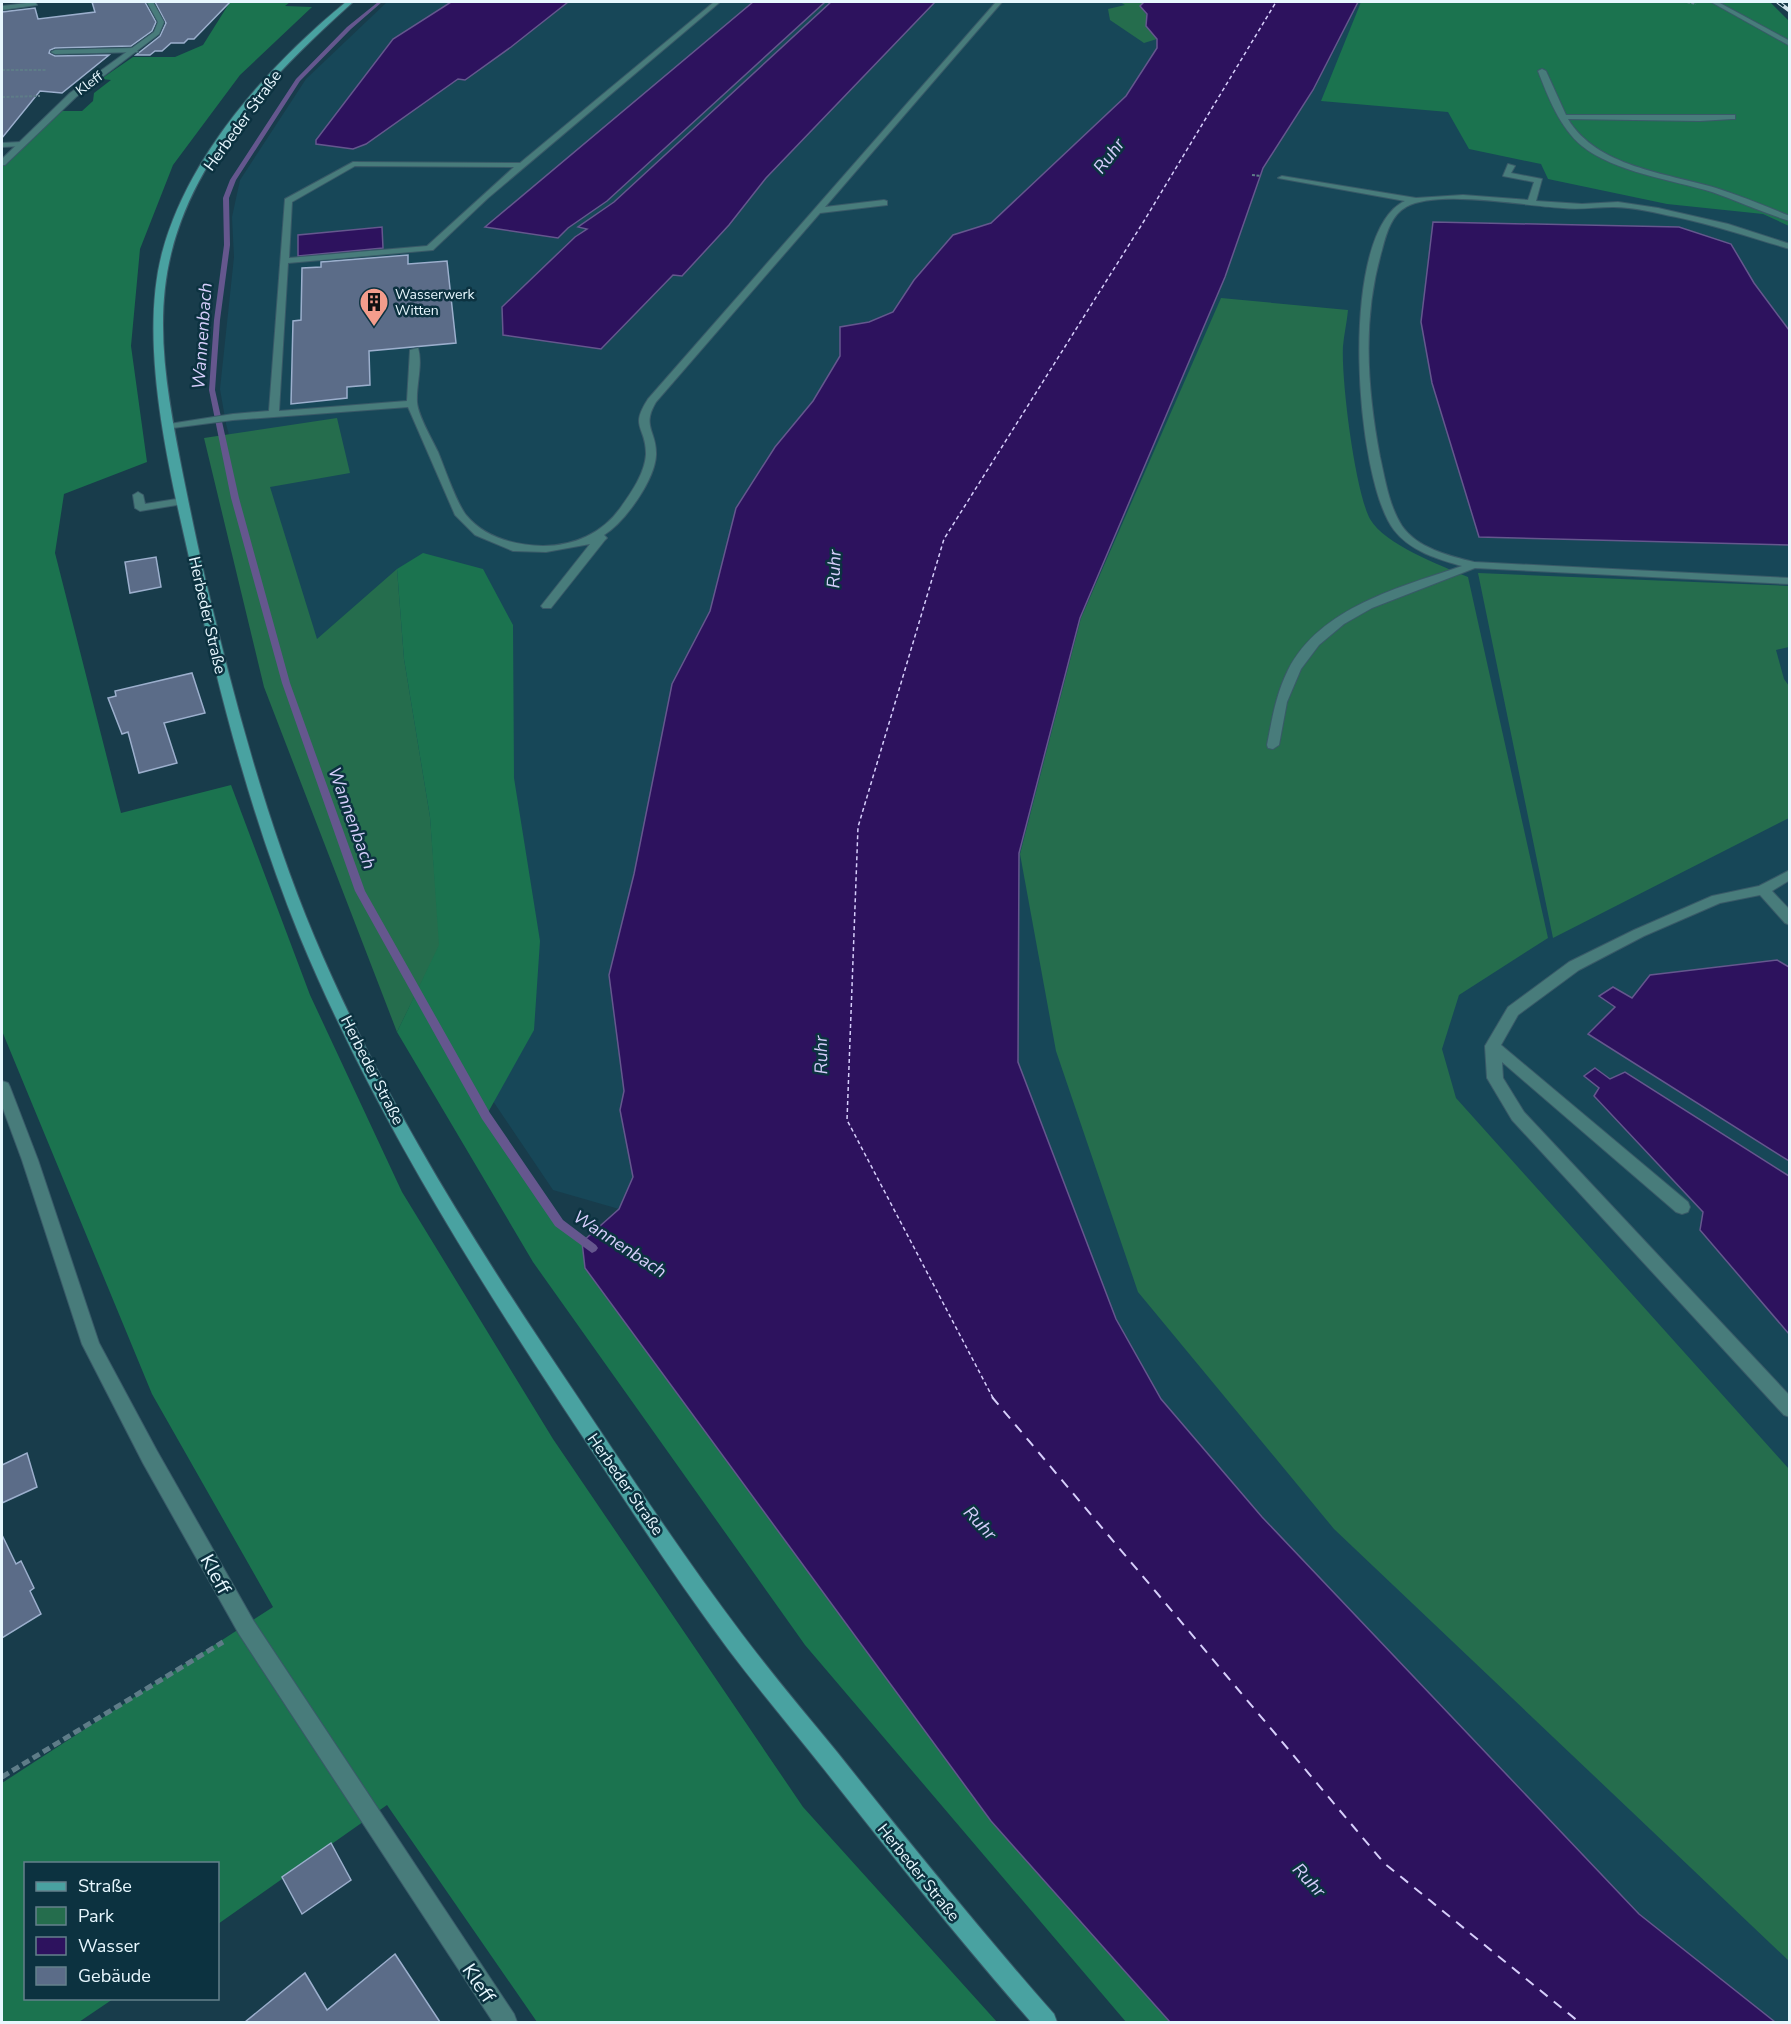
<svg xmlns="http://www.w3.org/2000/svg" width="1791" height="2024" viewBox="0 0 1791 2024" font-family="'Nunito Sans',sans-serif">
<rect width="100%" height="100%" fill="#183c4b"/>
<!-- built -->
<path fill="#174758" d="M387 2H1144L1140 6 1147 14 1157 39V48L1126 96 991 223 953 235 914 280 893 312 869 322 840 327V356L813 401 775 447 736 508 710 611 672 684 634 874 609 975 624 1091 620 1110 633 1177 619 1209 553 1190 441 1024 291 661 226 424 220 389 234 257 232 217 240 180 306 79Z
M1358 2H1653L1789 53V2022H1775L1639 1914 1262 1517 1161 1399 1116 1319 1018 1062 1019 853 1081 618 1225 277 1263 168 1313 90Z"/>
<!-- green -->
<path fill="#256d4d" d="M1120 2H1144L1140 6 1148 17 1146 26 1157 39 1144 43 1110 20 1108 9 1125 5Z
M1221 298 1348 310C1347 322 1344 334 1343 346 1341 379 1355 491 1370 519 1385 545 1440 565 1468 577L1548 938 1459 995 1442 1049 1456 1098 1789 1469V1961L1334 1529 1138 1292 1056 1051 1020 854 1081 618Z
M337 418 350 473 270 487 317 639 397 569 404 659 430 817 440 945 397 1032 264 687 204 438Z
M1478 573 1789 586V647L1776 650 1784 679 1789 686V818L1553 938Z"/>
<!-- forest -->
<path fill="#1b734f" d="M230 2H290L285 6 312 7 240 75 173 165 140 249 131 346 147 462 64 494 55 553 121 813 231 785 310 995 402 1192 553 1439 803 1807 997 2022H537L387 1805 218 1924V1864H26V1998L113 1999 79 2022H2V1783L273 1607 152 1394 2 1031V167L62 111H82L93 101 94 93 111 80 101 79 133 57H175L203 45Z
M1361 2H1770L1789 21V226L1763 214 1667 204 1548 179 1541 164 1469 149 1448 112 1321 101Z
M423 553 483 569 513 625 514 778 540 941 534 1030 486 1116 559 1223 582 1242 585 1268 991 1821 1170 2022H1126L805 1645 533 1262 397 1032 439 945 430 817 404 659 397 569Z"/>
<!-- water -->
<path fill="#2d125e" stroke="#65578e" stroke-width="1.5" d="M451 2H568L511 47 465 80 458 79 366 144 353 149 316 144V140L393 39Z
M753 2H825L607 201 568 228 558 238 485 227Z
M831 2H935L766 178 729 225 682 276 673 275 601 349 503 335 502 307 575 237 587 229 578 227 614 202Z
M1144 2H1358L1313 90 1263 168 1225 277 1080 618 1019 853 1018 1062 1116 1319 1161 1399 1262 1517 1639 1914 1775 2022H1170L991 1821 585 1268 582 1242 619 1209 633 1177 620 1110 624 1091 609 975 634 874 672 684 710 611 736 508 775 447 813 401 840 356V327L869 322 893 312 914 280 953 235 991 223 1126 96 1157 48V39L1146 26 1147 14 1140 6Z
M1433 222 1679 227 1731 244 1754 283 1789 330V545L1479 537 1432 383 1421 322Z
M382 227 383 248 298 256V235Z
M1777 960 1789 967V1161L1588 1034 1615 1007 1599 996 1613 987 1632 998 1650 975Z
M1595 1068 1610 1079 1625 1072 1789 1176V1334L1700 1230 1703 1212 1594 1096 1599 1088 1584 1076Z"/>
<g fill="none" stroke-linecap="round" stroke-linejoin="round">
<!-- stream -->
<path fill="#65578e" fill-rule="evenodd" d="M378 2H382L351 29 300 81 236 180 229 198 230 245 220 320 215 390 239 498 290 683 365 891 490 1113 563 1220 596 1245 598 1248 596 1251 592 1253 555 1226 482 1119 355 891 282 683 231 498 209 390 214 320 224 245 223 198 230 180 296 79 347 27Z"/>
<!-- ferry-far1 -->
<path stroke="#d6cefb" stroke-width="1.5" stroke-dasharray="4 3" stroke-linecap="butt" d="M993 1398 847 1120 858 827 944 539 1144 221 1276 2"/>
<!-- ferry -->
<path stroke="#d6cefb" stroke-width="2" stroke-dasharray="10 8" stroke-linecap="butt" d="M992 1397 1384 1863 1579 2022"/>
</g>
<!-- building -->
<path fill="#5b6c88" stroke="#9cafcd" stroke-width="1.5" d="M92 2H145L156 22 152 31 131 46 55 48 50 50 49 53 55 56 109 55 62 93 40 91 2 138V12L35 8 38 19 95 12Z
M155 2H230L194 39H188L184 43H171L162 51H155L150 55H136L160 36 166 23Z
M408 255V264L447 261 456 343 369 351 370 385 347 387V398L291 404 293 321 301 320 302 268 321 267V262Z
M156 557 161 587 130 593 125 562Z
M192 673 205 713 164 723 177 763 139 773 128 732 122 734 108 698 116 696 115 691Z
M27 1453 37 1487 2 1503V1465Z
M2 1535 16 1564 21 1561 34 1588 30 1591 41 1614 2 1638Z
M331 1843 351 1880 302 1914 282 1877Z
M395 1954 440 2022H245L305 1973 327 2010Z"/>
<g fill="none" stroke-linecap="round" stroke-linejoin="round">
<!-- service casing -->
<g stroke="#395a68" stroke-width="2">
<path id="service" d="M35 2 37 5 2 10V6Z
M714 2H720L488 198 433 250 288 263 279 411 407 401 410 350 418 348C423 364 416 385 417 402 418 416 432 439 438 452 445 469 456 502 466 515 485 538 514 545 543 546 574 546 603 533 621 507 631 493 645 473 646 454 646 426 629 428 648 399L996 2H1002L825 207 884 200 887 201V205L820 213 656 402C641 427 657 431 656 455 655 480 625 522 604 535L607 538 605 540 551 608H543L541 606 590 544 546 552 513 551 475 535 455 515 408 407 233 420 165 429 164 427 169 424 233 414 269 411 285 199 353 162 520 163ZM355 166 514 167 427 246 289 258 292 202Z
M135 48 138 52 55 54 51 52 55 50Z
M1542 69 1546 71 1566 115H1735V119H1732L1700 121 1568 119C1597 167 1666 173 1716 188 1741 196 1765 206 1790 216V221C1763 213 1738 201 1712 192 1673 180 1614 172 1582 146 1560 128 1548 97 1538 71Z
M21 142 25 144 24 146 2 147V143Z
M1508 164 1515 166 1511 173 1542 179 1536 201 1582 204 1618 202 1658 208 1728 224 1790 244V249C1752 238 1715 225 1676 217 1656 213 1634 207 1613 207 1596 207 1580 210 1563 208 1525 206 1438 189 1406 207 1391 215 1386 235 1382 250 1362 318 1367 388 1380 457 1385 479 1389 506 1402 526 1417 548 1449 556 1474 562L1790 578V584L1475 568 1372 608 1344 624 1319 645 1301 669 1287 702 1279 745 1273 749 1268 748 1267 745C1272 719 1276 694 1288 670 1320 607 1401 587 1462 566 1437 559 1410 551 1394 530 1355 479 1337 232 1405 201L1278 178 1282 176 1416 198 1463 195 1528 200 1534 182 1503 176Z
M138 492 143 495 145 504 183 498 188 501 183 504 140 511 135 508 133 495Z
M1790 870V880L1772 891 1790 910V925L1785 923 1760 895 1720 903 1644 936 1579 970 1518 1015 1501 1045 1688 1202 1690 1207 1688 1212 1682 1214 1676 1212 1502 1062 1503 1078 1524 1112 1790 1396V1417L1784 1415 1512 1120 1487 1078 1485 1046 1508 1007 1569 962 1634 930 1712 896 1759 886Z"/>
</g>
<!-- minor casing -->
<g stroke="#395a68" stroke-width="2">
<path id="minor" d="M147 2H153L164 22 159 34 76 97 5 165H2V159L70 93 154 32 158 22Z
M1711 2H1718L1790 41V46Z
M2 1081 8 1083 10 1087 38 1160 99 1343 157 1451 253 1620 514 2014 517 2022H493L239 1634 143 1463 82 1344 22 1160 2 1106Z"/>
</g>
<!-- secondary casing -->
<g stroke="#395a68" stroke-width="2">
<path id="secondary" d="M346 2H353C277 70 196 151 171 254 153 327 169 403 183 475 190 509 197 544 205 578 234 699 266 821 314 936 382 1098 477 1248 575 1393 629 1474 683 1556 742 1634 772 1674 805 1713 837 1752 908 1841 979 1929 1054 2014L1057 2022H1031C959 1940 891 1854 823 1768 792 1729 759 1690 728 1649 670 1571 617 1488 563 1407 464 1257 369 1103 300 937 251 817 219 692 191 566 170 474 138 345 162 253 188 155 269 65 346 2Z"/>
</g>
<!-- path-far1 -->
<path stroke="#5e7c88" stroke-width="2" stroke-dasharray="3 1.5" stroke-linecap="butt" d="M1687 2 1696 4
M2 70H46
M2 97 40 96
M1252 175 1261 176"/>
<!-- path -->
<path stroke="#5e7c88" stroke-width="5" stroke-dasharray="8 4" stroke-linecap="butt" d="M2 1777 223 1642"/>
<!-- service -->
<use href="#service" fill="#487c7b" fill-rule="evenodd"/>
<!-- minor -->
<use href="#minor" fill="#487c7b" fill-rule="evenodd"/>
<!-- secondary -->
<use href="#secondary" fill="#49a2a1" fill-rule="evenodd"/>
<!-- rail casing -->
<g stroke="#cee1e9" stroke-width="4">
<path id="rail" d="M1778 2 1790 11"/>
</g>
<!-- rail -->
<use href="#rail" stroke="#0c3240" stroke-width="2" stroke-dasharray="7" stroke-linecap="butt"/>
</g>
<!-- icons -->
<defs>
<g id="building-pin" transform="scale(1.5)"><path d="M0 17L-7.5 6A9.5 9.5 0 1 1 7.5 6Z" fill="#f49d8c" stroke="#0c3240"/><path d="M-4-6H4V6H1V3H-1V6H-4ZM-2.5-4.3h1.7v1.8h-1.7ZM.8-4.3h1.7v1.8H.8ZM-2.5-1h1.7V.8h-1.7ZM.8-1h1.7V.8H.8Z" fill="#111"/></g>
</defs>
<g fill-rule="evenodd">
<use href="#building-pin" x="374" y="302"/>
</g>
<g text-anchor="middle" stroke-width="5" stroke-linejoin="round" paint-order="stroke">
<!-- far-street labels -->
<g font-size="14" fill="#e7f7fe" stroke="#0c3240">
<text transform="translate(89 83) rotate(-37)" y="5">Kleff</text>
</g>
<!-- far-poi labels -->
<g font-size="14" fill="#e7f7fe" stroke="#0c3240" text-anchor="start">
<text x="395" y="299">Wasserwerk<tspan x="395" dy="16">Witten</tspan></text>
</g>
<!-- street labels -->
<g font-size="16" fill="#e7f7fe" stroke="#0c3240">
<text transform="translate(242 120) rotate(-54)" y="6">Herbeder Straße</text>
<text transform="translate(208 615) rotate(77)" y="6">Herbeder Straße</text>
<text transform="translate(373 1070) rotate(63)" y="6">Herbeder Straße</text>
<text transform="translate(626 1484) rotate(55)" y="6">Herbeder Straße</text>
<text transform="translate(919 1872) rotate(51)" y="6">Herbeder Straße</text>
</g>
<!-- water labels -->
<g font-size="18" font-style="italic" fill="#d6cefb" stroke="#0c3240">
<text transform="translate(1109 156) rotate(-53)" y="6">Ruhr</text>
<text transform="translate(202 336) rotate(-86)" y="6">Wannenbach</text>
<text transform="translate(834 569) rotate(-88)" y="6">Ruhr</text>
<text transform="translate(352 818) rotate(70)" y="6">Wannenbach</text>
<text transform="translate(821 1055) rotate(-91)" y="6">Ruhr</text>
<text transform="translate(620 1244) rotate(33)" y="6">Wannenbach</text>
<text transform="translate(980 1523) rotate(47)" y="6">Ruhr</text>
<text transform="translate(1309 1880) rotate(47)" y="6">Ruhr</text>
</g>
<!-- near-street labels -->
<g font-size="20" fill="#e7f7fe" stroke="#0c3240">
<text transform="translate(216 1574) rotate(61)" y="7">Kleff</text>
<text transform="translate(479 1983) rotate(56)" y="7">Kleff</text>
</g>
</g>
<!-- border -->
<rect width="1791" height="2024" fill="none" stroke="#e7f7fe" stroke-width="6"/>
<!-- legend -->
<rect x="24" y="1862" width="195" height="138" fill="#0c3240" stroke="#64818c" stroke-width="1.5"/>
<rect x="36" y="1882" width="30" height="9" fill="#49a2a1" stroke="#64818c" stroke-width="1.5"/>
<text x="78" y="1892" font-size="18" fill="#e7f7fe">Straße</text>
<rect x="36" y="1907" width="30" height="18" fill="#256d4d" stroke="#64818c" stroke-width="1.5"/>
<text x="78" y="1922" font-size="18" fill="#e7f7fe">Park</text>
<rect x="36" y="1937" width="30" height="18" fill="#2d125e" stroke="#64818c" stroke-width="1.5"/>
<text x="78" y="1952" font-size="18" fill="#e7f7fe">Wasser</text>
<rect x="36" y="1967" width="30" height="18" fill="#5b6c88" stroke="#64818c" stroke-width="1.5"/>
<text x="78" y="1982" font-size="18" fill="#e7f7fe">Gebäude</text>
</svg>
